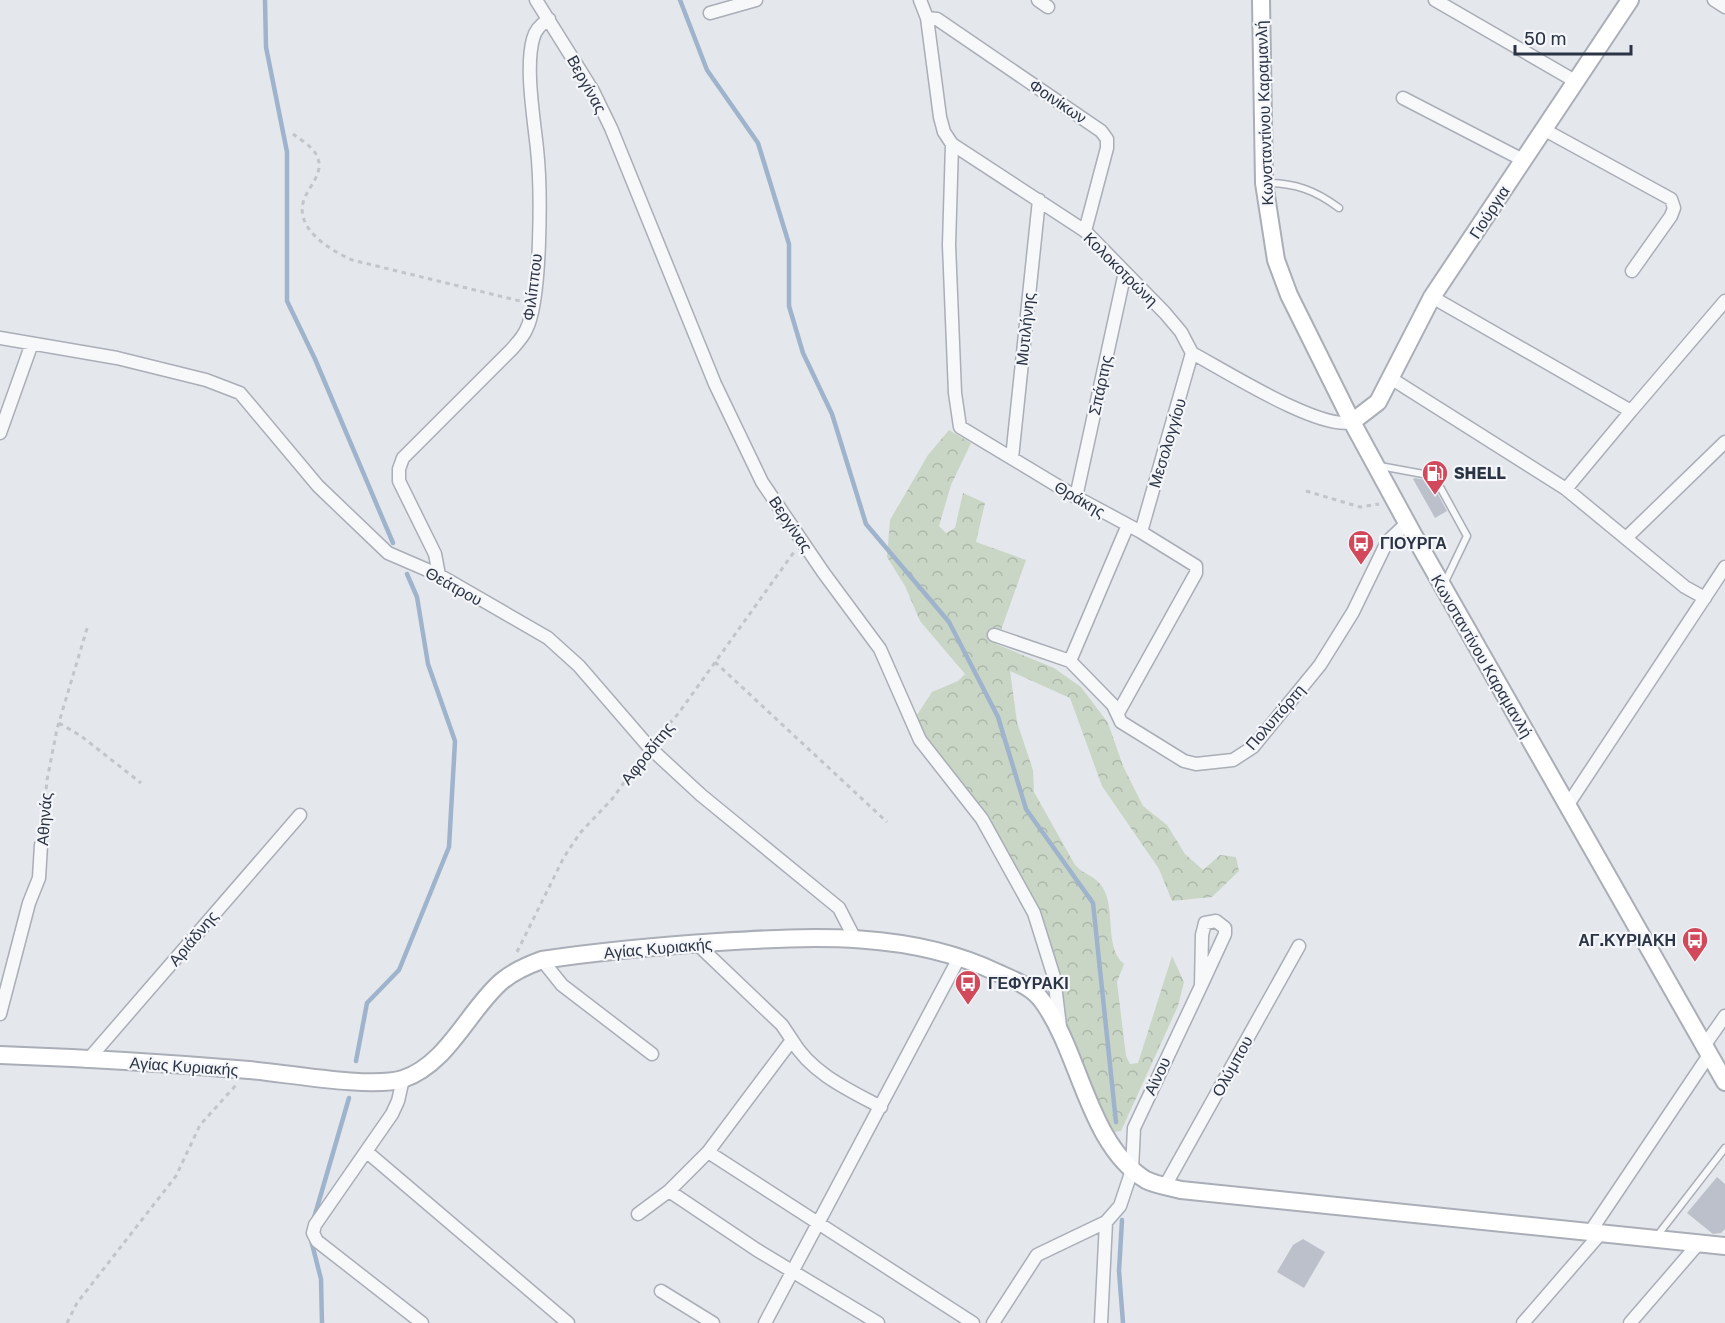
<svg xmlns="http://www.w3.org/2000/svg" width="1725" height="1323" viewBox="0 0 1725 1323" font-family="Rubik,sans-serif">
<defs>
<pattern id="forest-crowns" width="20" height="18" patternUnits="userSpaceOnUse" patternTransform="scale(1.5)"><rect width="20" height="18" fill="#c9d6c5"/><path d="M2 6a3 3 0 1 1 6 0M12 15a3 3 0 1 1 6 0" fill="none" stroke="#adb8ab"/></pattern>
</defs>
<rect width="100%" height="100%" fill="#e4e7ec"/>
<!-- forest -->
<path fill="url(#forest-crowns)" d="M949 430 971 443 951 485 939 526 946 533 955 528 963 493 985 503 976 542 1026 560 996 644 1054 668 1081 687 1108 723 1123 766 1143 806 1167 825 1185 854 1203 870 1220 855 1236 857 1239 871 1212 897 1172 901 1159 869 1102 786 1070 698 1010 671 1017 722 1033 770 1034 792 1075 865C1084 875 1096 876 1103 888 1116 910 1104 948 1124 964L1117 982 1126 1056 1130 1064 1138 1063 1172 956 1184 982 1178 1006 1121 1131 1113 1132 1104 1123 1064 1033 1037 911 922 738 915 718 932 692 958 681 965 674 920 621 905 586 887 557 890 520 928 455Z"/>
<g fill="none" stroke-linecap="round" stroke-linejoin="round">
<!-- stream -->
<path stroke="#9fb4cc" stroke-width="4.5" d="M265 0 266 47 287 152V301L315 359 393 543
M680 0 707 70 758 143 789 244V306L803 353 832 414 866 524 949 622 998 717 1026 809 1093 903 1116 1122
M356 1061 367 1003 399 970 449 847 455 741 428 664 417 597 407 574
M314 1218 349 1098
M1122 1220 1119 1271 1123 1323
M311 1240 321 1279 322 1323"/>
</g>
<!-- building -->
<path fill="#bbc0ca" d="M1415 478 1431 481 1447 511 1435 518 1413 479Z
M1717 1177 1725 1184V1229L1721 1233 1713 1234 1687 1213Z
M1303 1239 1325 1252 1304 1288 1277 1272 1293 1245Z"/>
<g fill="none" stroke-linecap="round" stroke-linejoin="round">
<!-- lane casing -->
<g stroke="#a9aeb7" stroke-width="9">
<path id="lane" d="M1265 183C1295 183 1315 190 1339 208
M1380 466 1434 476 1467 536 1444 584
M1657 1236 1725 1148"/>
</g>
<!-- street casing -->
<g stroke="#a9aeb7" stroke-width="15">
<path id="street" d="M536 0 593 91 611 128 715 384 762 482 823 572 880 649 920 740 982 819 1034 913 1054 977 1060 1026
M920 0 927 18 940 117 944 132 952 144 1085 231 1165 313 1181 332 1192 353C1224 370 1320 431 1352 422
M1038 0 1048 7
M1435 0 1575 81
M1714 0 1725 7
M710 13 756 0
M927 18 937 19 1101 131 1107 139V148L1085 231
M1403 98 1523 160
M1543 129 1671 199 1674 208 1671 216 1632 271
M952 144 949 245 955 393 960 427 1076 497 1141 532 1196 566V573L1118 713
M1432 297 1631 411 1566 489
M0 338 117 358 206 380 240 393 318 486 388 553 439 575 548 638 579 666 649 747 701 795 839 908 855 939
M1392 379 1566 489 1685 587 1705 598
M1631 411 1725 301
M0 433 31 346
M1012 458 1039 200
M1076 497 1125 272
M1141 532 1192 353
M1626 538 1725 442
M439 575 435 554 399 481V469L403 458 512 349C517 343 523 337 526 330 542 300 541 185 537 149 534 119 525 68 533 39 535 30 541 24 549 19
M994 635 1070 661 1113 705 1121 722 1184 761 1196 764 1233 760 1253 747 1320 665 1353 612 1387 542 1407 523
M1070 661 1127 527
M1567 806 1725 567
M542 960 562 985 652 1054
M0 1014 29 903 39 878 41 845
M792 1040C811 1073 849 1090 881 1107
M1704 1046 1725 1016
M87 1061 300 815
M403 1079 398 1101 392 1114 315 1225 313 1233 317 1241 422 1323
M367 1152 568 1323
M708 1152 973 1323
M1165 1186 1299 946
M669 1191 757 1250 878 1323
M638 1214 669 1191 708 1152 792 1040 782 1025 696 943
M1590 1232 1709 1055
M661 1291 713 1323
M765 1323 960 956
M993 1323 1037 1255 1106 1222 1120 1206 1132 1170 1134 1128 1201 986 1202 935 1205 923 1216 921 1225 928V934L1201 986
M1101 1323 1106 1222
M1523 1323 1601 1233
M1630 1323 1699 1243"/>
</g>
<!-- secondary casing -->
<g stroke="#a9aeb7" stroke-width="20">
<path id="secondary" d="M1261 0 1264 183 1276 260 1289 295 1352 422 1413 534 1725 1082
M1352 422 1378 402 1432 297 1630 0
M0 1055C83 1058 167 1063 249 1070 285 1073 371 1089 403 1079 448 1064 469 1009 502 981 514 971 528 965 542 960 601 951 659 946 718 942 812 936 911 931 998 973 1014 980 1033 987 1043 1002 1081 1055 1088 1144 1146 1180 1156 1185 1170 1187 1181 1190L1725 1246"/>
</g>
<!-- path -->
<path stroke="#c2c5cb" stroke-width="3" stroke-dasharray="4.5 4.5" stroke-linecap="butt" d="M293 134C301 140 313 147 317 156 324 171 312 183 306 195 290 226 328 249 352 260L520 301
M1306 491 1360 507 1379 504
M715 662 887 822
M59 723 81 736 141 783
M657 737 678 714 794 552
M42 834 47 780 57 729 88 625
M517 952 564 857 580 833 613 798 642 757
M67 1323 77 1303 176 1176 200 1125 237 1084"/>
<!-- lane -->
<use href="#lane" stroke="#f7f8fa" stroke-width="6"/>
<!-- street -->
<use href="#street" stroke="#f7f8fa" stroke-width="12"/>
<!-- secondary -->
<use href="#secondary" stroke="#fff" stroke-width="16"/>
</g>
<!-- icons -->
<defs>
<g id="fuel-pin" transform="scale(1.35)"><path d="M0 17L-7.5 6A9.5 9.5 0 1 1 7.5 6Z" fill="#d1495b" stroke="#f4f6f9"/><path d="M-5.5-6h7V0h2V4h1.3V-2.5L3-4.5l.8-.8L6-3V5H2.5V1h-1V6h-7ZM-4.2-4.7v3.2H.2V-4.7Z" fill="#fff"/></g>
<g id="bus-pin" transform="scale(1.35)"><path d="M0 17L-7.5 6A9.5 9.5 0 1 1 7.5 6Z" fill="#d1495b" stroke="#f4f6f9"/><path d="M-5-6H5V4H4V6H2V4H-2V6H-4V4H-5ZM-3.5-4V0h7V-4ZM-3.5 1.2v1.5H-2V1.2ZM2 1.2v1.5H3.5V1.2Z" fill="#fff"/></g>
</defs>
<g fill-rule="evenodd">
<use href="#fuel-pin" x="1435" y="473"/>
<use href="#bus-pin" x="1361" y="543"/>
<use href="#bus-pin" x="1695" y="940"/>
<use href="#bus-pin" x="968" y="983"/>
</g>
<g text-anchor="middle" stroke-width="4.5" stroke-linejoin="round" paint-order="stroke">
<!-- street labels -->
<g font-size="16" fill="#2b3445" stroke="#f4f6f9">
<text transform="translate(587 84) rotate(61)" y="6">Βεργίνας</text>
<text transform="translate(1058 101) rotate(34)" y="6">Φοινίκων</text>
<text transform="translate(1264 113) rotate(-92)" y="6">Κωνσταντίνου Καραμανλή</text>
<text transform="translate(1489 212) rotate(-57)" y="6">Γιούργια</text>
<text transform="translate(1121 269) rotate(45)" y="6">Κολοκοτρώνη</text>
<text transform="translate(532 287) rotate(-83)" y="6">Φιλίππου</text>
<text transform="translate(1025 329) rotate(-84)" y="6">Μυτιλήνης</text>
<text transform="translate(1100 385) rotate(-78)" y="6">Σπάρτης</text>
<text transform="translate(1167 443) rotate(-73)" y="6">Μεσολογγίου</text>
<text transform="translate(1080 499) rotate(30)" y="6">Θράκης</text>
<text transform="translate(791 524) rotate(56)" y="6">Βεργίνας</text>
<text transform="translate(454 586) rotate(29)" y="6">Θεάτρου</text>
<text transform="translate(1482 656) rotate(60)" y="6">Κωνσταντίνου Καραμανλή</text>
<text transform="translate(1275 717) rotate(-49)" y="6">Πολυπόρτη</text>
<text transform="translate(647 753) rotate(-52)" y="6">Αφροδίτης</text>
<text transform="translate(44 819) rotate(-86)" y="6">Αθηνάς</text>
<text transform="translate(193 938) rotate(-50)" y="6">Αριάδνης</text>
<text transform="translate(658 948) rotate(-5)" y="6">Αγίας Κυριακής</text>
<text transform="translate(184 1066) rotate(4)" y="6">Αγίας Κυριακής</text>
<text transform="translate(1232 1066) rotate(-61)" y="6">Ολύμπου</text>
<text transform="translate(1157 1076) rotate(-65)" y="6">Αίνου</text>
</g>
<!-- poi labels -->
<g font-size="16" font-weight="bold" fill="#2b3445" stroke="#f4f6f9" text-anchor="start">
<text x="1454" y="479">SHELL</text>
<text x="1380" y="549">ΓΙΟΥΡΓΑ</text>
<text x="1676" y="946" text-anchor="end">ΑΓ.ΚΥΡΙΑΚΗ</text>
<text x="988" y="989">ΓΕΦΥΡΑΚΙ</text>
</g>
</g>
<!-- scale -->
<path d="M1515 45v9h116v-9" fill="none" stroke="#2b3445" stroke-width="3"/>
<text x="1524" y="45" font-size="18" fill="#2b3445" stroke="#f4f6f9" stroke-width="4.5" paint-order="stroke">50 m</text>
</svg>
